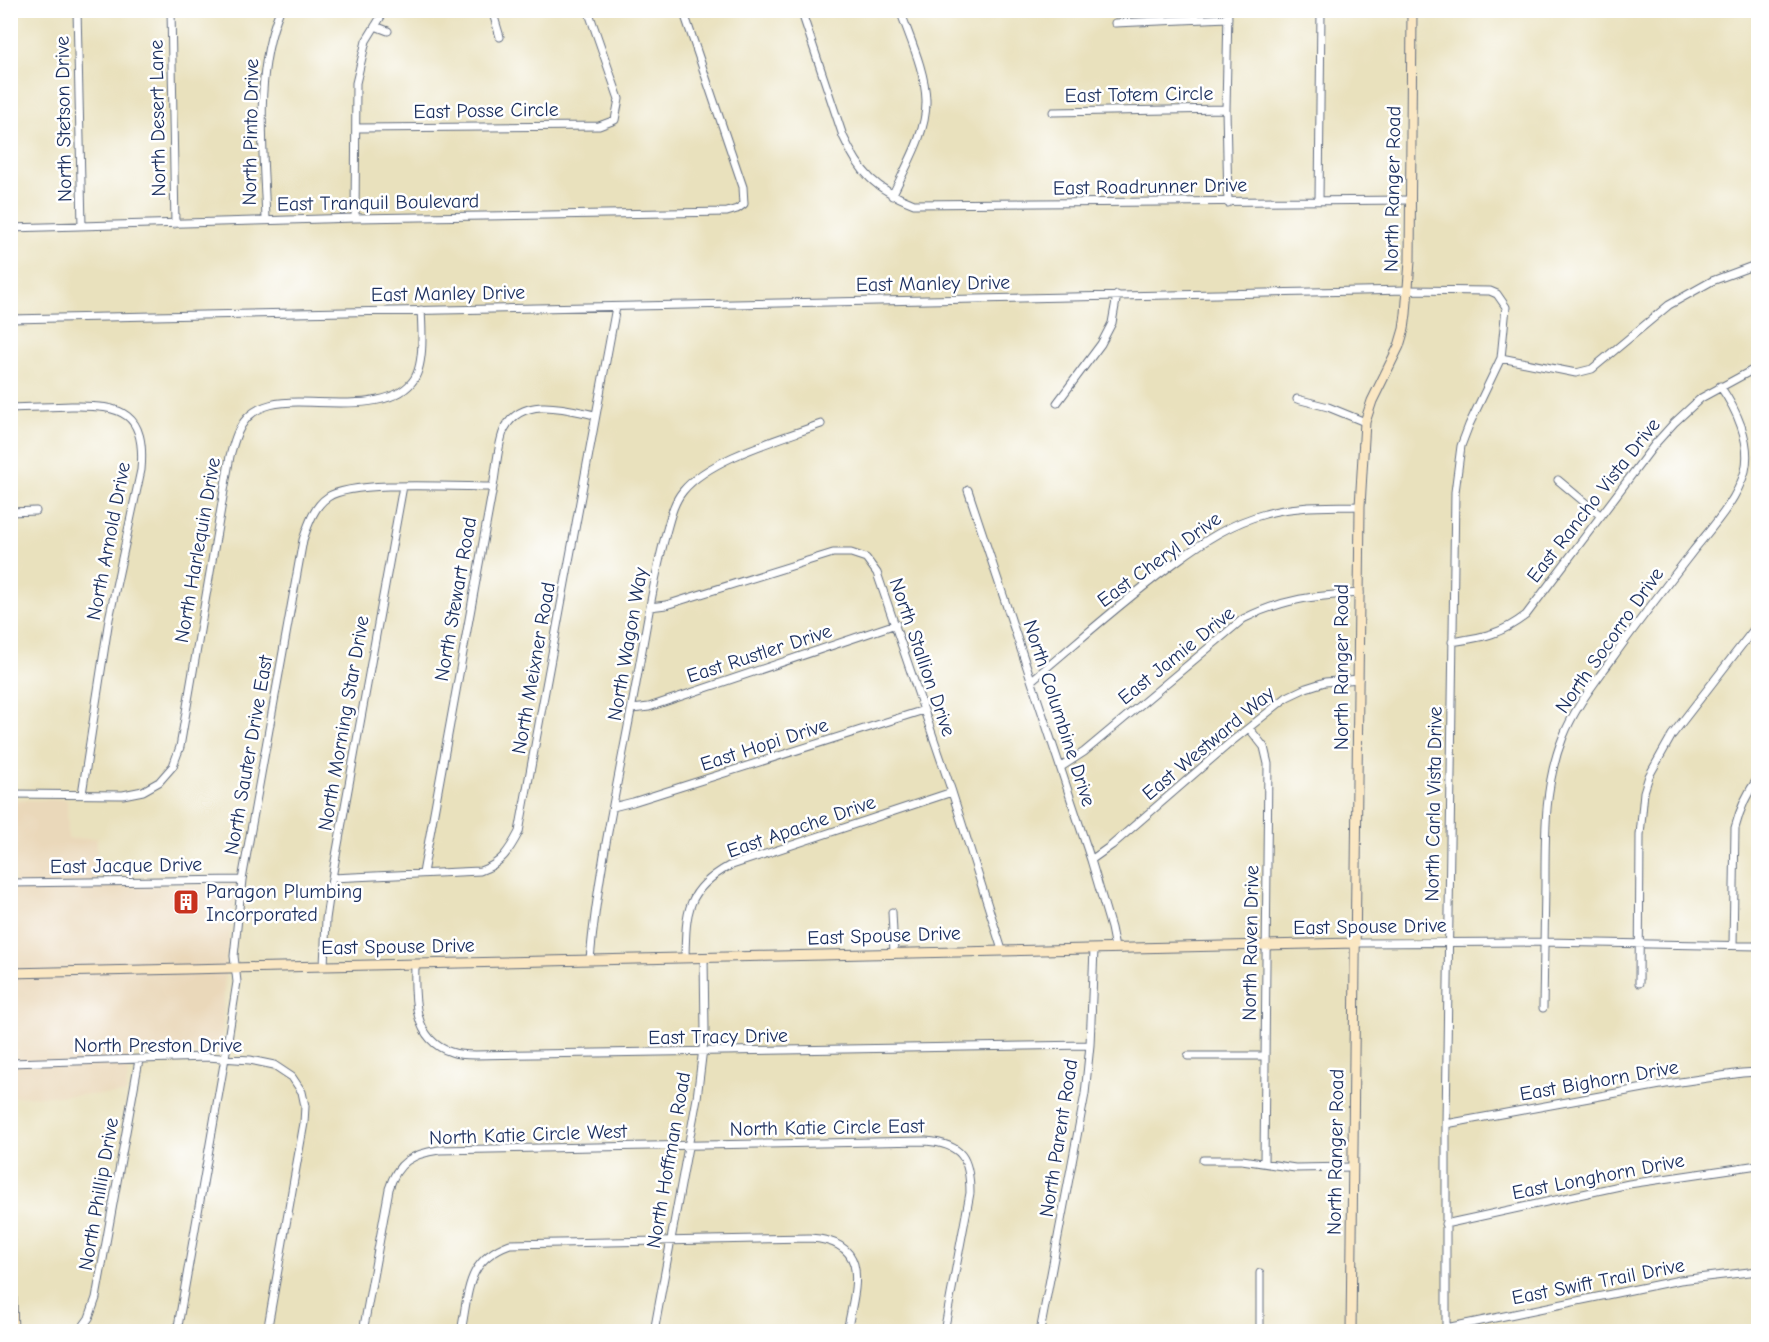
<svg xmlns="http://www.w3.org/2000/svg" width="1769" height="1342" viewBox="0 0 1769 1342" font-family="'Comic Neue',sans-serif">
<rect width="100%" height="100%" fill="#fff"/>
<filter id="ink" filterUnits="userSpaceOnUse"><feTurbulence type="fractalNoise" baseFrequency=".0167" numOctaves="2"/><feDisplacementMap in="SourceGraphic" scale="12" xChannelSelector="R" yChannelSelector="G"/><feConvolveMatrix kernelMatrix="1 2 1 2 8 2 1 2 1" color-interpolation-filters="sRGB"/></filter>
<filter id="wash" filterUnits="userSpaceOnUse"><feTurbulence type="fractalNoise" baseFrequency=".008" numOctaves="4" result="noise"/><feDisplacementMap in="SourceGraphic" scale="24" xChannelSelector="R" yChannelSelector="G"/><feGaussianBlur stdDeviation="1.35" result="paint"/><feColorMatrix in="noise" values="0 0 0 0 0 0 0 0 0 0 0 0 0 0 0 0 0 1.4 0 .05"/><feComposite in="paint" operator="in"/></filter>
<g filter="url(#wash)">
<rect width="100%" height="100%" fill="#e9e1bd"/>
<!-- built -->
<path fill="#ead8ba" d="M67 799 68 839 97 838 96 886 237 884 226 960 221 1052 129 1054 126 1094 11 1097 10 890 15 889 12 801Z"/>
</g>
<g filter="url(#ink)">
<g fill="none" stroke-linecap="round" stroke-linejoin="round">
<!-- street casing -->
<g stroke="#636d7f" stroke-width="9">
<path id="street" d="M77 10 82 226
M171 10 175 224
M492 10 500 37
M801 10 843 136C860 173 875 189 914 204L1410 200
M1228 10 1226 109 1228 203
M1115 23 1228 18
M375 26 388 31
M1053 112 1226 109
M356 128 599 126 615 120 619 99 588 10
M892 196C906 166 927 133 926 100 925 70 910 39 900 10
M1319 200 1321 10
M355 218 356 83 366 41 385 10
M266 220C264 152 253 76 280 10
M10 228 355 218 727 212 737 209 744 204 743 187 683 10
M10 319 1408 290 1490 291 1497 294 1506 307 1501 358 1469 425 1461 446 1455 492 1446 1124V1332
M1501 358 1576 373 1592 369 1669 305 1712 281 1758 264
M1297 399 1328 407 1365 422
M1057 403 1101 344 1112 323 1117 295
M10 408C31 407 51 407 71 406 123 405 146 413 141 470L109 619 82 794
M1558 480 1601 516
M968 490 1091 860 1111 928 1115 948
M10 512 36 511
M650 607 666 605 833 553H851L866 558 877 573 952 792 1002 950
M1452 642C1483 637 1500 635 1526 615L1655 444 1674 423 1701 398 1758 367
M1032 680C1080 640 1126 598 1177 561 1204 541 1231 523 1265 514 1295 505 1329 507 1360 506
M632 709 649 707 896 624
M1249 728 1264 747 1268 764 1264 1163
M1061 767 1084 752 1243 619C1284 598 1315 596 1360 593
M10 794 123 795 143 791 159 782 173 766 180 747 230 456C234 442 237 429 247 418 260 404 280 402 298 402 331 402 390 410 412 382 425 367 422 329 421 310
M613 807 633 802 924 710
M1091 860 1112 845 1231 742 1287 697 1306 688 1325 682 1359 679
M423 873 493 487C496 472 498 440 505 428 523 395 567 409 595 415
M332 878 480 871C501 864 509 851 519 832L616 307
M10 883 242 880
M892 912 894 953
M1356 943 1544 942 1758 946
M1733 945 1735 828C1740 809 1746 794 1758 778
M685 957C686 912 686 890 729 866L952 792
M590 959C599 861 622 764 639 667 647 623 654 577 666 533 670 519 673 503 683 491 710 458 781 439 821 424
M415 964C414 997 413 1040 451 1052 459 1055 467 1055 475 1055L1090 1045
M324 966 326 919 332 878 403 486
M1639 983 1640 835 1644 792 1649 776 1672 735 1758 624
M1543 1008C1544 967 1544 926 1545 885 1545 835 1544 784 1563 737 1574 709 1593 685 1611 660 1637 623 1665 587 1693 551 1712 527 1736 502 1745 471 1752 442 1736 409 1720 386
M1188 1056H1265
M10 1063 207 1057 250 1060 274 1065 292 1077 302 1092 305 1106 304 1123 267 1332
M1446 1124 1666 1084 1742 1073 1758 1072
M1203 1160H1242L1295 1168 1353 1167
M1445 1224 1629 1184 1758 1165
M1260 1273V1332
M1446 1328 1680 1280 1758 1271
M79 1332 89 1318 96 1298 139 1060
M177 1332 225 1058 237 982 234 956 242 880 303 540C308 525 314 506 328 497 353 480 459 487 493 487
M363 1332 389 1189C397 1162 412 1154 439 1150L926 1141C962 1144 970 1158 970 1193L944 1332
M461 1332C469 1291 466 1260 510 1244L810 1238C873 1242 855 1288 847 1332
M654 1332 697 1098 705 1032 704 957
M1040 1332 1085 1094 1090 1045 1094 949"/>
</g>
<!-- secondary casing -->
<g stroke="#636d7f" stroke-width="11">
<path id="secondary" d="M10 973 1356 943
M10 1242 13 1332
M1351 1332 1360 506 1365 422 1372 401 1399 346 1404 329 1406 314 1410 261 1412 10"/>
</g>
<!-- street -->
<use href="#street" stroke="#fff" stroke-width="7"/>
<!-- secondary -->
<use href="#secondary" stroke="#fae7c3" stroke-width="9"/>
</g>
</g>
<!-- icons -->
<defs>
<g id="building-square" transform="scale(1.35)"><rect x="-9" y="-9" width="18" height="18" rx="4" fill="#c8321e" stroke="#fff"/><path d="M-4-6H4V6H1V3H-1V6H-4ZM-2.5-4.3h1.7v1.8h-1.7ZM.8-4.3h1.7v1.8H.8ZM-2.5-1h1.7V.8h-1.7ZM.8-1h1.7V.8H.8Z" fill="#fff"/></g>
</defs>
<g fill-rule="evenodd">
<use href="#building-square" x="186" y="902"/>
</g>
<g text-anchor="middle" stroke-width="5" stroke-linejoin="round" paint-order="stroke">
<!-- street labels -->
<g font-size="20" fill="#1b2f5e" stroke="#fff">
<text transform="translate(1139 94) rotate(-1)" y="7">East Totem Circle</text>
<text transform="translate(486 110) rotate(-1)" y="7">East Posse Circle</text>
<text transform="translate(157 118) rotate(-91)" y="7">North Desert Lane</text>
<text transform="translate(63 119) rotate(-91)" y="7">North Stetson Drive</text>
<text transform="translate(250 132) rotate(-89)" y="7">North Pinto Drive</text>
<text transform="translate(1150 186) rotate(-1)" y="7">East Roadrunner Drive</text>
<text transform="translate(1392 189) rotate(-89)" y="7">North Ranger Road</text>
<text transform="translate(378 202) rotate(-1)" y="7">East Tranquil Boulevard</text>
<text transform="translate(933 283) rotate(-1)" y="7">East Manley Drive</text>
<text transform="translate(448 293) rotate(-1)" y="7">East Manley Drive</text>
<text transform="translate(1593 500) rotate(-52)" y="7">East Rancho Vista Drive</text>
<text transform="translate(108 541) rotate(-79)" y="7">North Arnold Drive</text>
<text transform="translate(197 550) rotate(-80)" y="7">North Harlequin Drive</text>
<text transform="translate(1159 559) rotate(-36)" y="7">East Cheryl Drive</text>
<text transform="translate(455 599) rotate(-80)" y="7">North Stewart Road</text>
<text transform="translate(1609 640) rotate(-55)" y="7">North Socorro Drive</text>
<text transform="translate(627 644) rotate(-80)" y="7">North Wagon Way</text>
<text transform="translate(759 653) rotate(-18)" y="7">East Rustler Drive</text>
<text transform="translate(1176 655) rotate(-39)" y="7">East Jamie Drive</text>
<text transform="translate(923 657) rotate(71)" y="7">North Stallion Drive</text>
<text transform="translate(1341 667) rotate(-90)" y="7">North Ranger Road</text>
<text transform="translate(533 668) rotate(-80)" y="7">North Meixner Road</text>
<text transform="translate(1060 713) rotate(72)" y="7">North Columbine Drive</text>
<text transform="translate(343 723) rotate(-80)" y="7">North Morning Star Drive</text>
<text transform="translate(1208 743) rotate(-40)" y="7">East Westward Way</text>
<text transform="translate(764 744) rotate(-18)" y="7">East Hopi Drive</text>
<text transform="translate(248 755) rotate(-80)" y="7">North Sauter Drive East</text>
<text transform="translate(1433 804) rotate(-89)" y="7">North Carla Vista Drive</text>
<text transform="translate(801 826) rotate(-19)" y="7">East Apache Drive</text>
<text transform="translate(126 865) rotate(-1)" y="7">East Jacque Drive</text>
<text transform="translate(1370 926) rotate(-1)" y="7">East Spouse Drive</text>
<text transform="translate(884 935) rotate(-2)" y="7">East Spouse Drive</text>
<text transform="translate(1250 943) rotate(-89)" y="7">North Raven Drive</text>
<text transform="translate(398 946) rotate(-1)" y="7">East Spouse Drive</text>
<text transform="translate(718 1036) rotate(-1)" y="7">East Tracy Drive</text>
<text x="158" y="1052">North Preston Drive</text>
<text transform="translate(1599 1080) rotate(-10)" y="7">East Bighorn Drive</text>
<text transform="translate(827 1127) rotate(-1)" y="7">North Katie Circle East</text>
<text transform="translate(528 1134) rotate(-2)" y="7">North Katie Circle West</text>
<text transform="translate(1058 1138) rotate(-81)" y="7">North Parent Road</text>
<text transform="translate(1335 1152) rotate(-89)" y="7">North Ranger Road</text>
<text transform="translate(668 1160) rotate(-80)" y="7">North Hoffman Road</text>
<text transform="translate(1598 1176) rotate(-11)" y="7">East Longhorn Drive</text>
<text transform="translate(98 1194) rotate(-80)" y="7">North Phillip Drive</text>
<text transform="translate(1598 1281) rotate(-11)" y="7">East Swift Trail Drive</text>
</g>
<!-- poi labels -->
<g font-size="20" fill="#1b2f5e" stroke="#fff" text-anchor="start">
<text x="206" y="898">Paragon Plumbing<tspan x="206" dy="23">Incorporated</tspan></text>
</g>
</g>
<!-- margin -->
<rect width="1769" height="1342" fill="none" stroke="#fff" stroke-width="36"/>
</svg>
